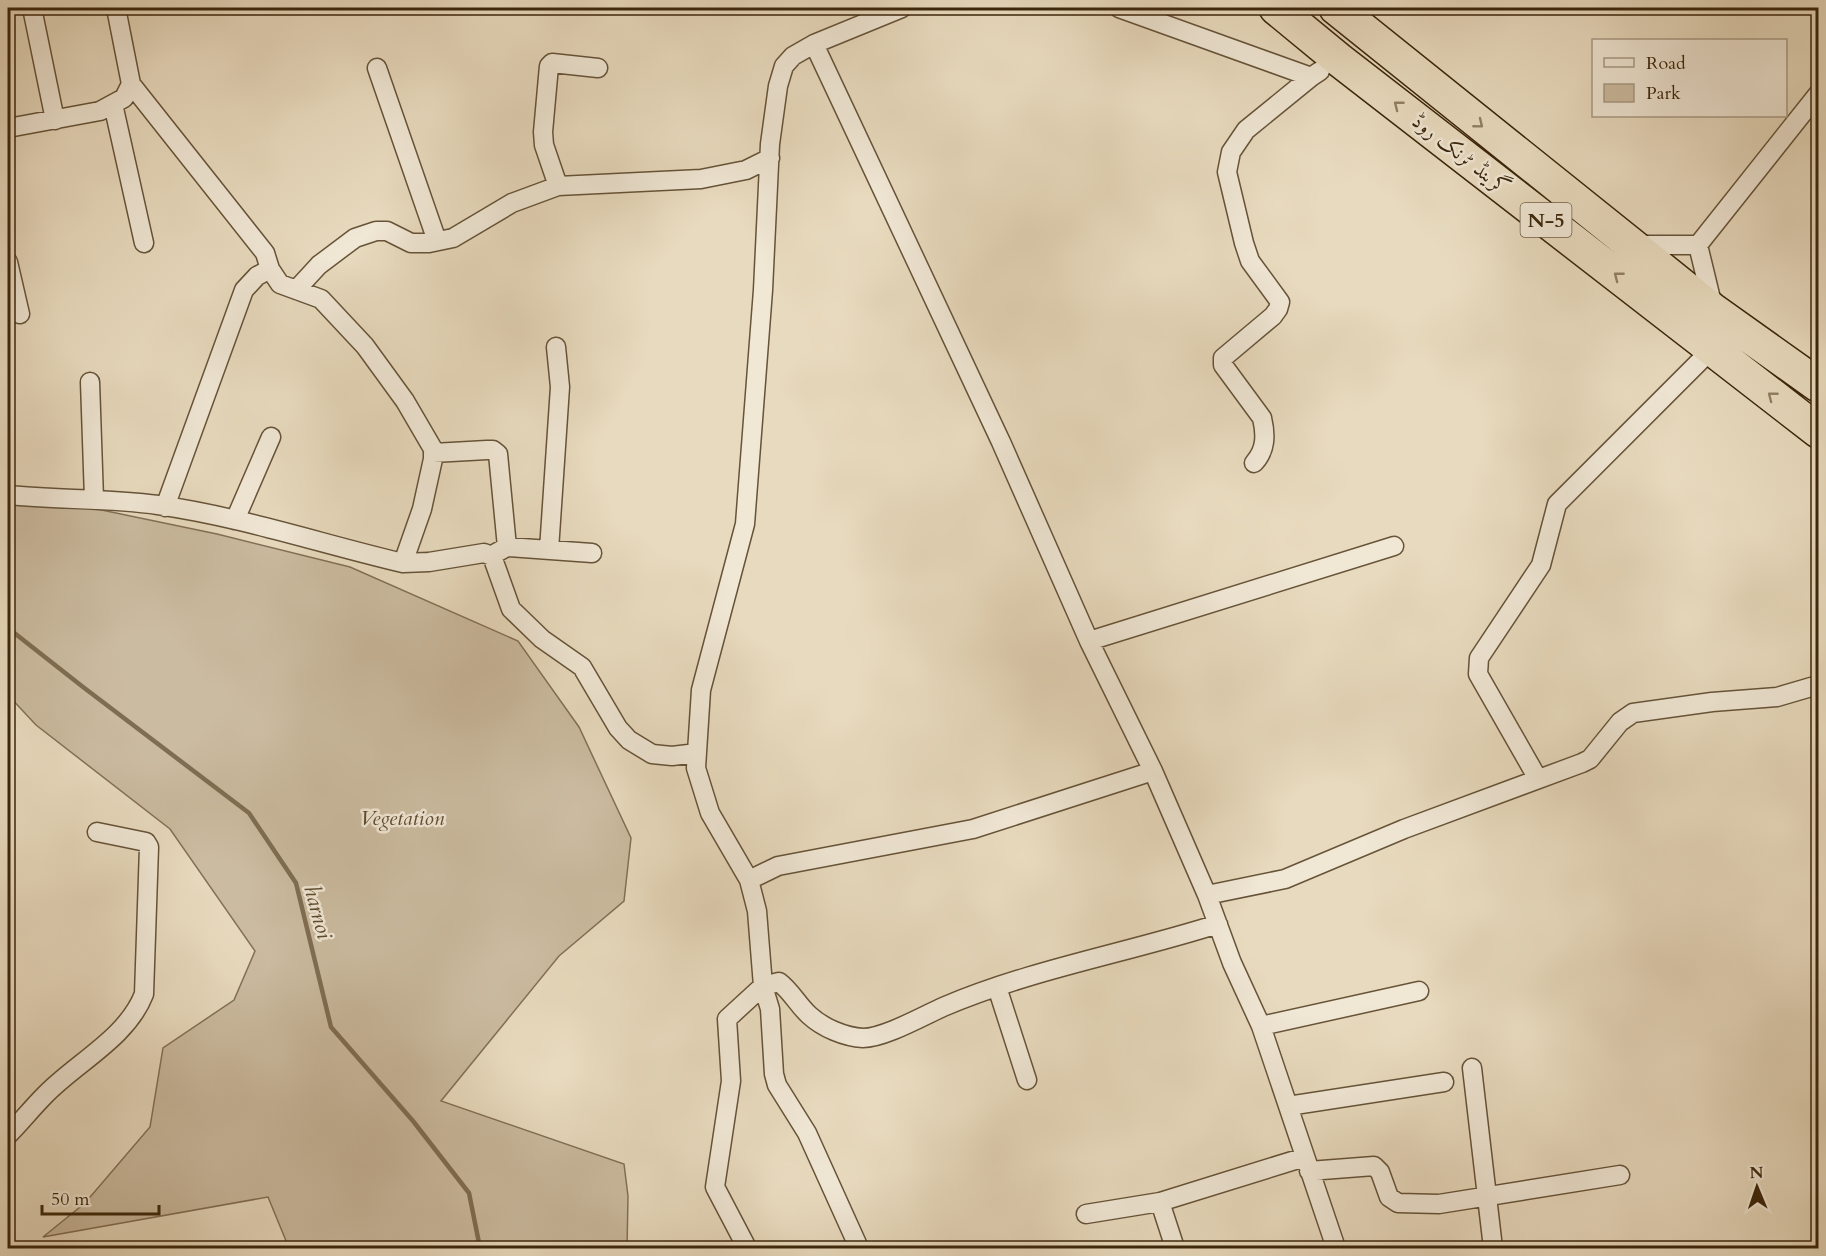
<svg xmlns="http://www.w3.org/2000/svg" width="1826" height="1256" viewBox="0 0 1826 1256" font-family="Cardo,Amiri,serif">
<rect width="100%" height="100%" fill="#e8dabe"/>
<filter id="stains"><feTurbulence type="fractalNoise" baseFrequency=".00333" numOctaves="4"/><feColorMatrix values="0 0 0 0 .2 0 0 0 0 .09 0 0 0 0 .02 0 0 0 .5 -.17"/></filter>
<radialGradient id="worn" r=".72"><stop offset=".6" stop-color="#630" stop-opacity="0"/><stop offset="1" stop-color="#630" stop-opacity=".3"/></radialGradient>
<!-- park -->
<path fill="#cbbba0" stroke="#837056" stroke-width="1.5" d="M8 502 68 503 217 534 350 567 518 641 579 727 631 838 624 901 559 956 441 1101 624 1164 628 1196 627 1248H289L268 1197 43 1237 85 1203 150 1127 163 1048 234 1000 255 951 170 829 36 725 8 695Z"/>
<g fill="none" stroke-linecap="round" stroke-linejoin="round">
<!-- stream -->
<path stroke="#7f6d52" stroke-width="4.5" d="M8 628 83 687 249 813 296 883 331 1027 413 1121 469 1193 480 1248"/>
<!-- street casing -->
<g stroke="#665338" stroke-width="21">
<path id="street" d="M32 8 55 120
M116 8 131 84 265 253 270 269 280 284 321 299 365 346 405 401 433 449V459L422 509 403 563
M1119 8 1311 77 1320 71
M814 44 1001 442 1089 641 1153 771 1207 895
M377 68 437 241
M113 104 144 243
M8 128 100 111 124 98 131 84
M558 186 544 145 543 132 549 66 552 63 598 68
M1635 245H1698L1818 94
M1698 245 1713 307
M8 262 20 314
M296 290 319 265 355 238 376 231H387L411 243H429L453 238 512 203 558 186 701 179 746 170 770 158
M90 382 94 499
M433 453 487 450H493L498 454 507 547
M1254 463C1266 450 1266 435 1262 418L1223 365V358L1273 316 1278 309 1280 302 1250 261 1244 243 1227 172 1231 152 1246 130 1311 77
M8 495C58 500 108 498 158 505 242 517 322 544 403 563L429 562 484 553 492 556 511 609 542 639 582 667 618 728 629 740 652 754 672 756 697 753
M165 507 244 290 257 276 270 269
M235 520 271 437
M549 550 560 387 556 347
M496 553 507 547 592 553
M1089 641 1394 546
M1538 779 1478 674 1479 658 1541 565 1557 504 1712 349
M749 880 778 866 973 829 1153 771
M997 987 1027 1080
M1261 1026 1419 991
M1472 1068 1493 1248
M1288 1106 1444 1082
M8 1135C21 1122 32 1108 45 1095 77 1062 127 1038 144 994L149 847 146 842 97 832
M1309 1171 1374 1166 1380 1172 1389 1197 1398 1203 1439 1204 1620 1175
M1160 1202 1175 1248
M1086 1214 1160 1202 1305 1157
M747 1248 715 1187 731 1081 727 1019 763 986 779 982C791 991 798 1005 809 1015 823 1028 845 1037 863 1038 884 1038 923 1016 943 1007 1032 969 1127 953 1218 924
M859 1248 807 1133 777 1085 774 1074 770 1009 763 986 757 911 749 880 710 813 696 768 701 690 745 524 763 290 770 144 778 86 784 66 793 56 814 44 902 8
M1336 1248 1261 1026 1232 963 1207 895 1285 879 1404 829 1582 763 1590 759 1620 722 1633 713 1712 702 1777 697 1818 685"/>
</g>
<!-- highway casing -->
<g stroke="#3b260b" stroke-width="36">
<path id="highway" d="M1276 8 1338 59 1818 431
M1336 8 1714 311 1818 385"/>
</g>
<!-- street -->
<use href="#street" stroke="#f0e7d5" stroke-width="18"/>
<!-- highway -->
<use href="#highway" stroke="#e8dabe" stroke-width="33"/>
</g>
<!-- one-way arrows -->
<defs><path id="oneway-chevron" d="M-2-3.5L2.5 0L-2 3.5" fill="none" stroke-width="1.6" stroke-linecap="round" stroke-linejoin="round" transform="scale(1.5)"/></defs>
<g stroke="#928064">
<use href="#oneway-chevron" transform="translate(1398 105) rotate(-142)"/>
<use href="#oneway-chevron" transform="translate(1479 124) rotate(39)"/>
<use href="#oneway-chevron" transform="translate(1618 276) rotate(-142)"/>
<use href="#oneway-chevron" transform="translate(1772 396) rotate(-142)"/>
</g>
<g text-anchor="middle" stroke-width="5" stroke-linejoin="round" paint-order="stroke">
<!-- shield labels -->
<rect fill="#f0e7d5" stroke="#716048" stroke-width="1.5" x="1520.5" y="203" width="51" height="34" rx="4.5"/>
<g font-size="20" font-weight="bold" fill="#3b260b">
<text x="1546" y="227">N-5</text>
</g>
<!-- street labels -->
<g font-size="21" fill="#3b260b" stroke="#f0e7d5">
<text transform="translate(1461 154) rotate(38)" y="7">گرینڈ ٹرنک روڈ</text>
</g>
<!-- park labels -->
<g font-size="21" font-style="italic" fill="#5f4b30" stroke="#f0e7d5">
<text x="402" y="825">Vegetation</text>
</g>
<!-- water labels -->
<g font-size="22" font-style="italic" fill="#5d4a2e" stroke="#f0e7d5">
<text transform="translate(319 912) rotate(75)" y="8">harnoi</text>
</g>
</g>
<!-- margin -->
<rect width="1826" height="1256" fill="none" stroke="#e8dabe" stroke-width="30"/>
<rect x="9" y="9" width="1808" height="1238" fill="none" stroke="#3b260b" stroke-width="3"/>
<rect x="15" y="15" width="1796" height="1226" fill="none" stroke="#3b260b" stroke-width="1.5"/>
<!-- legend -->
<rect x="1592" y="39" width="195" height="78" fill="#f0e7d5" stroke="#a89a84" stroke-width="1.5"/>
<rect x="1604" y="58" width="30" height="9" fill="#f0e7d5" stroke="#a89a84" stroke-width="1.5"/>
<text x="1646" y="69" font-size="18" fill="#3b260b">Road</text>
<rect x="1604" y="84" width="30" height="18" fill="#cbbba0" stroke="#a89a84" stroke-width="1.5"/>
<text x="1646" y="99" font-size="18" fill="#3b260b">Park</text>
<!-- north arrow -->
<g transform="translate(1757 1187) rotate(358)" stroke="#f0e7d5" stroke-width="4.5" paint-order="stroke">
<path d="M0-4.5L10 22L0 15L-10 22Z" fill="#3b260b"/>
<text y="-9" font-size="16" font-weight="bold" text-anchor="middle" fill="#3b260b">N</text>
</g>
<!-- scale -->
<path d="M42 1205v9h117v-9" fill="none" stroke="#3b260b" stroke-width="3"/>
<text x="51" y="1205" font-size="18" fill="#3b260b" stroke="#f0e7d5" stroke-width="4.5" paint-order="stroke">50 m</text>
<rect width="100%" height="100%" filter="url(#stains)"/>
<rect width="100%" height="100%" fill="url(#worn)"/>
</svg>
